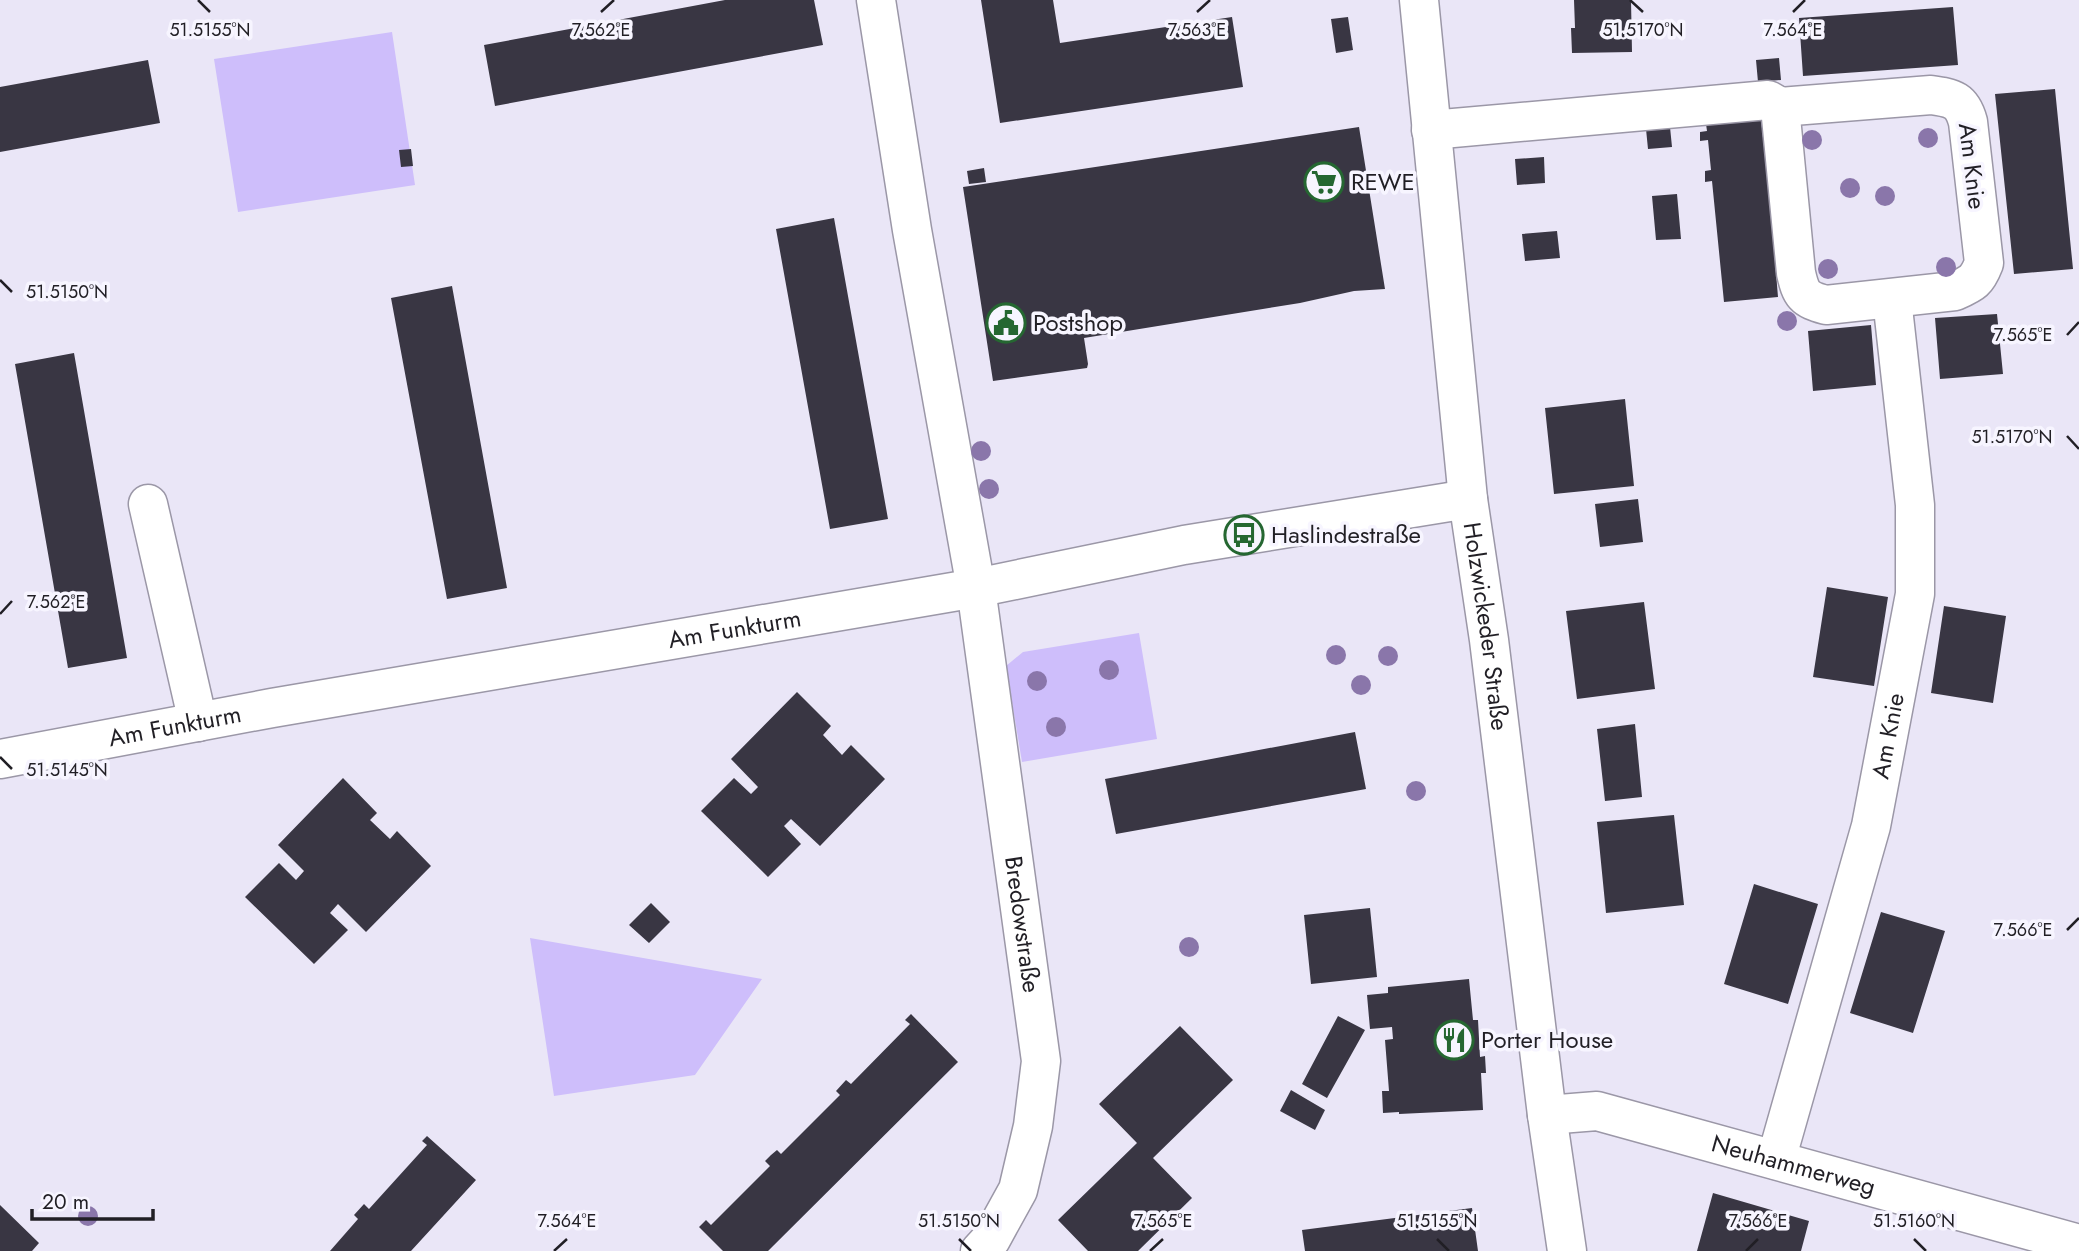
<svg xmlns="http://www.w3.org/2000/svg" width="2079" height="1251" viewBox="0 0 2079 1251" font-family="Jost,sans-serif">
<rect width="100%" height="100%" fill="#eae6f7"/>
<!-- green -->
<path fill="#cebefb" d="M392 32 415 185 238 212 214 59Z
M1139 633 1157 739 1022 762 1006 666 1023 652Z
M530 938 762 979 695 1075 554 1096Z"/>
<!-- building -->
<path fill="#393643" d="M725 0H814L823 45 495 106 484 45Z
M981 0H1053L1060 43 1232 17 1243 87 1000 123Z
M1574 0H1631L1632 52 1572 53 1571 28H1575Z
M1953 7 1958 65 1803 76 1799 18Z
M1348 17 1353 50 1336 53 1331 19Z
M1779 58 1781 80 1758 82 1756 60Z
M148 60 160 123 0 152V87Z
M2055 89 2073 269 2014 274 1995 94Z
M1761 119 1766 165 1771 164 1772 175 1767 176 1773 238 1777 237 1778 248 1774 249 1778 297 1724 302 1712 181 1705 182V171L1711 170 1708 140 1700 141V132L1707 131 1706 124Z
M1359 127 1385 289 1354 291 1300 303 1084 338 1088 364 1087 368 993 381 963 187Z
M1670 127 1672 147 1648 149 1646 129Z
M411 149 413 166 401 167 399 150Z
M1544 157 1545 183 1517 185 1515 159Z
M984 168 986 182 969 184 967 171Z
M1677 194 1681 239 1656 240 1652 196Z
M834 218 888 519 830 529 776 229Z
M1557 231 1560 258 1525 261 1522 234Z
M452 286 507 588 447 599 391 298Z
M1997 314 2003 374 1940 379 1935 318Z
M1871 325 1876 385 1813 391 1808 331Z
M74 353 127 658 68 668 15 364Z
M1625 399 1634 486 1554 494 1545 408Z
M1638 499 1643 542 1600 547 1595 504Z
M1827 587 1888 597 1874 686 1813 677Z
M1644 602 1655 689 1577 699 1566 611Z
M1944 606 2006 616 1993 703 1931 693Z
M797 692 831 726 823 735 842 755 851 745 885 779 820 846 791 819 784 826 801 844 768 877 701 811 734 778 751 794 758 787 731 759Z
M1635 724 1642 797 1605 801 1597 729Z
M1355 732 1366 789 1116 834 1105 779Z
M343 778 377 813 370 820 390 839 397 831 431 866 366 932 338 904 330 913 348 930 314 964 245 897 279 863 296 880 304 871 278 845Z
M1674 815 1684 905 1606 913 1597 822Z
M1754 884 1818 904 1788 1004 1724 984Z
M651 903 670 922 649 943 629 925Z
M1370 908 1377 977 1311 984 1304 915Z
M1881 912 1945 931 1913 1033 1850 1013Z
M1469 979 1473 1020H1478L1480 1057 1485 1056 1486 1073H1481L1483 1110 1399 1114V1112L1383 1113 1382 1091H1389L1385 1040 1393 1039 1392 1027 1370 1029 1367 995 1388 993V987Z
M911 1014 958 1062 768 1251H723L699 1227 706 1220 711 1225 770 1166 765 1161 771 1155 777 1150 781 1154 840 1095 836 1091 846 1080 851 1084 910 1024 905 1020Z
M1338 1016 1365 1030 1327 1098 1302 1084Z
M1180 1026 1233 1080 1153 1158 1192 1198 1138 1251H1088L1058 1220 1137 1143 1099 1104Z
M1291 1090 1325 1110 1315 1130 1280 1111Z
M427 1136 476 1180 411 1251H330L358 1219 354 1215 364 1204 369 1209 427 1145 422 1141Z
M1713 1193 1809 1221 1801 1251H1697Z
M0 1205 39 1243 32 1251H0Z
M1472 1208 1478 1251H1305L1302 1230Z"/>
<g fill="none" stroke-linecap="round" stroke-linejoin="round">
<!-- minor casing -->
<g stroke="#9b97a7" stroke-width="41">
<g id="minor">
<path id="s1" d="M876 0 912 230 976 588 1041 1061 1033 1126 1018 1190 991 1239 980 1251"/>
<path d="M1931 95C1953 98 1962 100 1968 122L1984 263C1977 281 1973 283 1955 291L1826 305C1804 299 1801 295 1796 273L1780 107Z"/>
<path d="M1431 130 1768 100 1780 107"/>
<path d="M148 504 198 722"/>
<path id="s2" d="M0 759 272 708 976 588 1184 545 1468 499"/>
<path id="s3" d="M1547 1115 1597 1111 2079 1244"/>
<path id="s4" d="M1776 1160 1871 826 1915 594V505L1892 299"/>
</g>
</g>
<!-- major casing -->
<g stroke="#9b97a7" stroke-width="41">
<g id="major">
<path id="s5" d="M1419 0 1468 499 1489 640 1547 1115 1567 1251"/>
</g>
</g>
<!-- minor -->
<use href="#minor" stroke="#fff" stroke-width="38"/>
<!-- major -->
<use href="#major" stroke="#fff" stroke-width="38"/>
</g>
<!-- trees -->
<g fill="#8a76aa">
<circle cx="1928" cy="138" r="10"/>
<circle cx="1812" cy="140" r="10"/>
<circle cx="1850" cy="188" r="10"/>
<circle cx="1885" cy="196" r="10"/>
<circle cx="1946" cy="267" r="10"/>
<circle cx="1828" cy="269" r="10"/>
<circle cx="1787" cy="321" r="10"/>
<circle cx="981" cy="451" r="10"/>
<circle cx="989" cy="489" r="10"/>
<circle cx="1336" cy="655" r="10"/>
<circle cx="1388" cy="656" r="10"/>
<circle cx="1109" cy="670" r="10"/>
<circle cx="1037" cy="681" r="10"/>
<circle cx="1361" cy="685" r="10"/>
<circle cx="1056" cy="727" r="10"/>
<circle cx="1416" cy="791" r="10"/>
<circle cx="1189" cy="947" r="10"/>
<circle cx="88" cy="1216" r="10"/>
</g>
<!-- ticks -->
<path fill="none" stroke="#211f25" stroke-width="2.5" d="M198 0 210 12M1630 0 1643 12M601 12 614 0M1197 12 1210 0M1793 12 1805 0M0 280 12 292M2067 335 2079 322M2067 436 2079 449M0 614 12 601M0 757 12 769M2067 930 2079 918M959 1239 971 1251M1437 1239 1449 1251M1914 1239 1926 1251M554 1251 567 1239M1150 1251 1163 1239M1746 1251 1758 1239"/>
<!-- icons -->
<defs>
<g id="supermarket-ring" transform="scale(2.0125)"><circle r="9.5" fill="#f7f5ff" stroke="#256731" stroke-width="1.5"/><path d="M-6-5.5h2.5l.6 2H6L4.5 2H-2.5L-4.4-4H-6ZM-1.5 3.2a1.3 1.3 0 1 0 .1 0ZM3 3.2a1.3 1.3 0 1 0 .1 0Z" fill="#256731"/></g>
<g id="civic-ring" transform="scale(2.0125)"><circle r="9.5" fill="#f7f5ff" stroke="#256731" stroke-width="1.5"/><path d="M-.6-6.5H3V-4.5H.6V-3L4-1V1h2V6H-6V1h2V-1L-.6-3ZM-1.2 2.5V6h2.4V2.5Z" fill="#256731"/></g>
<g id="bus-ring" transform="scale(2.0125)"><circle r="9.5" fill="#f7f5ff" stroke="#256731" stroke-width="1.5"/><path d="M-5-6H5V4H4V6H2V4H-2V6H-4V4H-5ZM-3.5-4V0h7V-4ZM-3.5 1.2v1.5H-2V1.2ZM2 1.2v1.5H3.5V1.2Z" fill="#256731"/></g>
<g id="restaurant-ring" transform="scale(2.0125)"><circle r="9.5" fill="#f7f5ff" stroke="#256731" stroke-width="1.5"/><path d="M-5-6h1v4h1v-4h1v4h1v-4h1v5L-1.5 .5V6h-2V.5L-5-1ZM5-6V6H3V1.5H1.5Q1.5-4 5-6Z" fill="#256731"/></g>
</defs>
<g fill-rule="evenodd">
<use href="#supermarket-ring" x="1324" y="182"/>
<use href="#civic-ring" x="1006" y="323"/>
<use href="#bus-ring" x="1244" y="535"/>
<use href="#restaurant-ring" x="1454" y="1040"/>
</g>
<g text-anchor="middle" stroke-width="7" stroke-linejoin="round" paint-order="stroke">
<!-- street labels -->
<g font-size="24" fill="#211f25" stroke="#f7f5ff">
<text transform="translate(1972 166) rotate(83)" y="8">Am Knie</text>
<text dy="8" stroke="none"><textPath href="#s5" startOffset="630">Holzwickeder Straße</textPath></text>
<text dy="8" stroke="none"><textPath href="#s2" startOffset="746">Am Funkturm</textPath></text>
<text dy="8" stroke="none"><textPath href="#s2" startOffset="178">Am Funkturm</textPath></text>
<text dy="8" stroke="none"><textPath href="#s4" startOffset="439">Am Knie</textPath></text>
<text dy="8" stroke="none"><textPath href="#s1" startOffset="936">Bredowstraße</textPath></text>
<text dy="8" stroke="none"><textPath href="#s3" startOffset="254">Neuhammerweg</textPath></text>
</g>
<!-- poi labels -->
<g font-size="24" fill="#211f25" stroke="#f7f5ff" text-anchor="start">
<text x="1351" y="190">REWE</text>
<text x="1033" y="331">Postshop</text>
<text x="1271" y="543">Haslindestraße</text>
<text x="1481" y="1048">Porter House</text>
</g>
</g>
<g font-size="18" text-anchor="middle" fill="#211f25" stroke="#f7f5ff" stroke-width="7" stroke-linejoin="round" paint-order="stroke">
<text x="210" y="36">51.5155°N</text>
<text x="601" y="36">7.562°E</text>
<text x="1197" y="36">7.563°E</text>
<text x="1643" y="36">51.5170°N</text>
<text x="1793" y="36">7.564°E</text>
<text x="67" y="298">51.5150°N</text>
<text x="2023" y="341">7.565°E</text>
<text x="2012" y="443">51.5170°N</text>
<text x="56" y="608">7.562°E</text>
<text x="67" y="776">51.5145°N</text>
<text x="2023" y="936">7.566°E</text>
<text x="567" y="1227">7.564°E</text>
<text x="1163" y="1227">7.565°E</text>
<text x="1758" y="1227">7.566°E</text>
<text x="959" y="1227">51.5150°N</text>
<text x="1437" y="1227">51.5155°N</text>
<text x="1914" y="1227">51.5160°N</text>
</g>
<!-- scale -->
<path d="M32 1209v10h121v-10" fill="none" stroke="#211f25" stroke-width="3.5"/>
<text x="42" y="1209" font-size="21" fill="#211f25" stroke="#f7f5ff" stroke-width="5" paint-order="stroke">20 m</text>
</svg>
